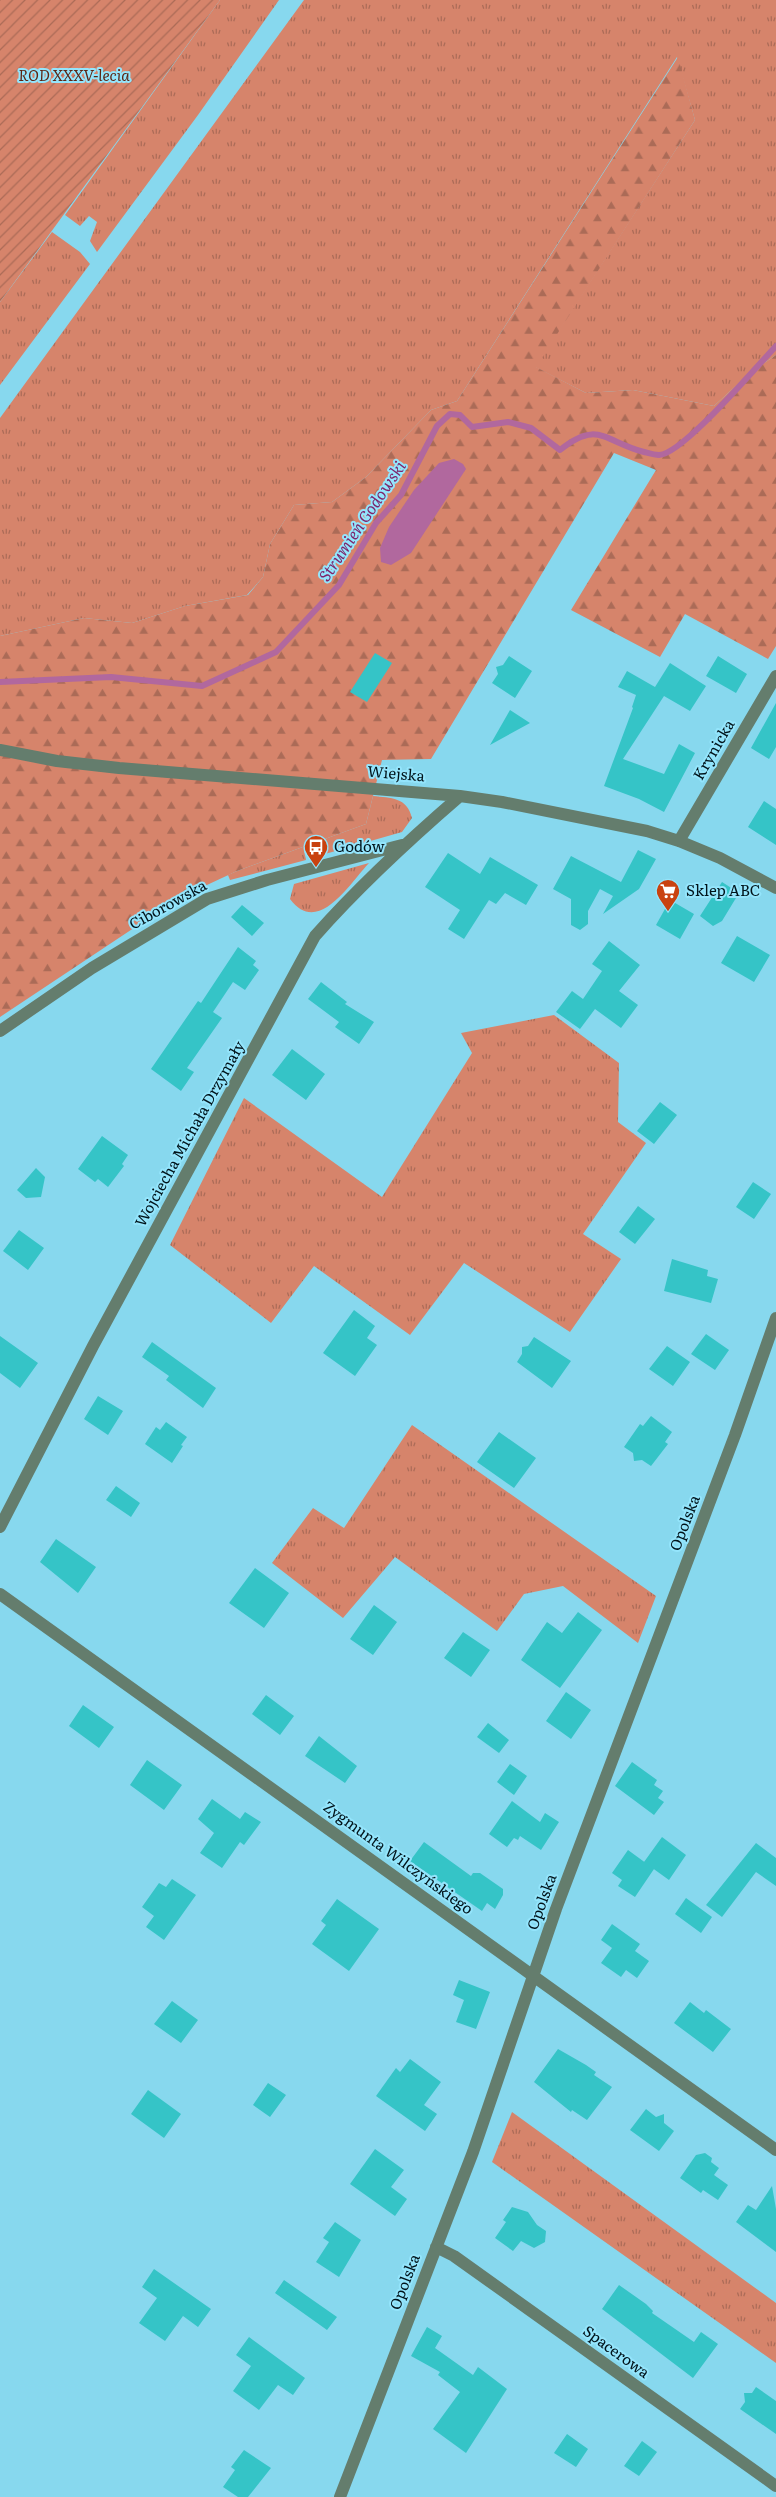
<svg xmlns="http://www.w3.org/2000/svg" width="776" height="2497" viewBox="0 0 776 2497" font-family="Literata,serif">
<defs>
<pattern id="grass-tufts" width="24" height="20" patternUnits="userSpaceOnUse" patternTransform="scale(1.25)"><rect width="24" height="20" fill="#d6846b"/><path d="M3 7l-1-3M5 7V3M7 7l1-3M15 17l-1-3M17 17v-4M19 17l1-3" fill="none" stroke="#ab6b57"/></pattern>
<pattern id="forest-firs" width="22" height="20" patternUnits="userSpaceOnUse" patternTransform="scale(1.25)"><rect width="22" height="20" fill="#d6846b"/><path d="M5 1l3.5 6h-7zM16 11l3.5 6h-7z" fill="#ab6b57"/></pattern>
<pattern id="garden-furrows" width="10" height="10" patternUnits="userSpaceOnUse" patternTransform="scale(1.25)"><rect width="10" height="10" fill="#d6846b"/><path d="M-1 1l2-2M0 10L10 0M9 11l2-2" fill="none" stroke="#ab6b57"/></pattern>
</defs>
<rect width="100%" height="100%" fill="#87d8ee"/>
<!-- grass -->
<path fill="url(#grass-tufts)" d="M220 0H279L198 115 97 252 90 241 97 222 89 216 80 226 65 215Z
M304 0H776V355L751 372 714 406 633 390 586 393 535 367 695 120 677 57 457 401 431 410 366 477 332 502 294 505 270 544 263 577 247 595 185 606 132 623 84 618 0 636V418Z
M52 232 80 252 90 264 0 385V302Z
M373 796C391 798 407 797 412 818L402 832 325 854 323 846 304 851 306 860 230 880 228 875 237 871 366 824Z
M369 863C350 883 318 937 290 899L294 884Z
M554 1015 619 1063 618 1122 646 1143 583 1234 621 1259 570 1332 464 1263 410 1335 314 1266 271 1323 170 1245 244 1098 382 1197 472 1053 461 1033Z
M412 1425 656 1596 638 1643 563 1586 524 1594 497 1631 395 1557 343 1618 272 1563 313 1508 344 1528Z
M512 2112 776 2303V2363L492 2162Z"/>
<!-- forest -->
<path fill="url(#forest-firs)" d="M678 57 695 120 536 367 586 393 633 390 714 406 751 372 776 355V646L768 659 685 614 660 657 571 610 656 470 614 453 431 759 382 760 366 824 237 871 179 898 0 1017V636L84 618 132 623 185 606 248 595 263 577 270 544 294 505 332 502 366 477 431 410 457 401Z"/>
<!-- garden -->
<path fill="url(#garden-furrows)" d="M0 0H220L0 302Z"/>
<!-- water -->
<path fill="#b1689e" d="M454 459 463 464 466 469 411 553 391 565 381 562 380 548 389 527 414 490 439 463Z"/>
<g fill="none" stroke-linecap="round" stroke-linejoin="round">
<!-- stream -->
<path stroke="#b1689e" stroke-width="6" d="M0 682 111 677 202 686 276 652 339 585 376 523 401 495 437 426 450 414 460 415 472 427 508 422 531 428 560 450C598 419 605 442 644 452 648 453 654 455 659 455 682 455 757 366 776 346"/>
</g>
<!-- building -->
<path fill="#35c4c7" d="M375 653 392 663 367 702 350 692Z
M509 656 532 671 515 698 492 683 498 674 496 667 503 665Z
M718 656 747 674 736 693 706 676Z
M670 663 706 686 690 711 664 696 623 759 664 774 679 744 695 753 664 812 639 799 604 786 633 708 632 707 636 695 618 687 627 671 655 687Z
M776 703V747L769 759 751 748Z
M510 710 530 723 490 745Z
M764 801 776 809V845L748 827Z
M638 850 656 859 639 889 603 914 613 896 600 889 588 911V924L580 930 571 925V899L553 889 571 856 621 882Z
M448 853 480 874 490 857 538 885 526 905 505 893 496 904 489 900 464 939 448 929 460 910 425 887Z
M722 882 739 893 722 921 713 926 700 916Z
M670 900 694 914 680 939 656 925Z
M242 905 264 923 252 936 231 917Z
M737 936 770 955 754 982 721 963Z
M609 941 640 965 619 991 638 1005 621 1028 595 1009 580 1029 556 1012 572 991 583 999 602 971 592 964Z
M238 947 256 961 253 965 259 970 245 990 233 982 213 1012 222 1018 187 1068 194 1072 181 1091 151 1069 198 1001 201 1003Z
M321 982 347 1002 345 1004 374 1022 359 1044 335 1027 339 1022 308 999Z
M292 1049 325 1074 306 1100 272 1075Z
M660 1102 677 1115 654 1144 637 1131Z
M102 1136 128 1155 122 1164 124 1166 108 1187 98 1179 95 1182 78 1169Z
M36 1168 45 1177 41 1197 26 1198 17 1190Z
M753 1182 771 1194 754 1219 736 1207Z
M638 1206 655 1219 635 1244 619 1232Z
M19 1230 44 1248 28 1270 3 1251Z
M672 1259 708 1270 707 1276 718 1279 711 1303 664 1291Z
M354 1310 375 1326 367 1338 377 1345 355 1376 323 1353Z
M706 1334 729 1350 715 1370 691 1354Z
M0 1336 38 1363 20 1388 0 1373Z
M534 1337 571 1361 552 1388 517 1362 522 1354V1347L528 1346Z
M152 1342 216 1388 203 1408 166 1380 169 1376 142 1357Z
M667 1346 690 1362 673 1386 649 1369Z
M98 1396 123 1411 108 1435 84 1419Z
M651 1416 672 1432 665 1442 668 1444 651 1466 642 1460 634 1461 633 1453 624 1447 640 1424 643 1426Z
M166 1422 187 1437 181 1445 183 1446 172 1463 145 1444 156 1427 160 1430Z
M499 1432 536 1458 514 1488 477 1462Z
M116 1486 140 1503 131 1517 106 1500Z
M56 1539 96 1567 78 1593 40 1562Z
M255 1568 289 1593 264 1628 229 1603Z
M374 1605 397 1622 373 1655 350 1639Z
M578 1612 602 1630 560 1688 521 1660 547 1622 562 1633Z
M463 1632 490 1650 471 1677 444 1658Z
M566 1692 591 1710 571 1739 546 1721Z
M266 1695 294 1716 280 1735 252 1714Z
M83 1705 114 1727 99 1748 69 1726Z
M488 1723 509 1740 499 1753 477 1737Z
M319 1736 357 1766 345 1783 305 1756Z
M147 1760 182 1785 164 1810 130 1785Z
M632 1762 657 1780 654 1785 663 1791 658 1798 664 1802 654 1815 615 1786Z
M510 1764 527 1776 514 1795 497 1782Z
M212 1799 240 1819 245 1812 261 1822 244 1845 240 1842 222 1868 200 1853 214 1833 198 1819Z
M512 1801 540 1822 545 1813 559 1822 541 1850 520 1836 518 1840 514 1838 507 1847 489 1834Z
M662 1837 686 1855 669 1880 644 1862Z
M424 1842 471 1876 473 1873H480L503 1889V1895L495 1909 487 1903 482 1911 410 1861Z
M756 1843 776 1858V1886L756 1872 722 1917 706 1905Z
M628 1850 654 1869 635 1897 618 1886 622 1880 612 1873Z
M172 1879 196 1895 164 1940 146 1927 154 1916 142 1907 159 1883 166 1887Z
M686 1898 712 1917 701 1933 675 1914Z
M337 1899 379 1929 349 1971 312 1944 326 1925 321 1921Z
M612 1924 640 1944 635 1951 649 1961 637 1978 626 1970 621 1977 601 1963 612 1948 601 1940Z
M459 1980 490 1992 476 2029 456 2022 464 2000 453 1995Z
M172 2001 198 2020 181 2043 154 2024Z
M690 2002 704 2013 706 2010 731 2029 713 2052 674 2023Z
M558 2049 586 2065 596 2072 594 2075 612 2087 587 2120 572 2110 571 2112 534 2082Z
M410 2059 441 2082 424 2105 437 2114 425 2131 376 2096 396 2068 400 2072Z
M268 2083 286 2095 270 2117 253 2105Z
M148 2090 181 2114 164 2138 131 2114Z
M646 2109 656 2117 664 2114V2123L674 2131 659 2151 630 2130Z
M375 2149 404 2170 391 2187 407 2199 395 2216 350 2184Z
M705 2153 712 2158 711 2162 719 2168 714 2175 728 2185 718 2200 703 2190 701 2193 680 2178 696 2155Z
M772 2186 776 2209V2252L736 2222 748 2205 756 2210Z
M512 2207 528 2212 537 2225 546 2231 545 2242 534 2248 521 2241 513 2251 495 2238 506 2222 503 2220Z
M335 2222 361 2240 339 2277 316 2262 329 2242 323 2238Z
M154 2269 211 2309 198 2327 183 2316 165 2341 139 2323 157 2298 142 2287Z
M284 2280 337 2317 327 2330 275 2293Z
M619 2285 646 2304 653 2311 652 2313 694 2342 701 2332 718 2344 693 2378 602 2309Z
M427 2327 442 2336 435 2348 473 2375 478 2367 507 2389 466 2453 433 2429 460 2392 438 2375 440 2372 411 2356Z
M249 2337 305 2378 293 2395 278 2385 259 2410 233 2391 251 2366 236 2355Z
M756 2387 776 2401V2434L740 2409 745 2402 744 2393H752Z
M567 2434 588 2449 576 2467 554 2453Z
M642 2441 657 2452 639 2476 624 2466Z
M244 2450 271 2468 248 2497H238L223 2487 235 2470 231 2467Z"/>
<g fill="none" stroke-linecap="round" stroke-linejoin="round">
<!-- minor -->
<path stroke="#647d6d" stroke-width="12" d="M0 750 57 761 119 768 460 796 502 802 647 831 679 841 720 858 776 888
M679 841 776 676
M0 1031 92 968 207 899 267 880 402 845
M0 1527 93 1346 315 936C360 885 409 840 460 796
M0 1594 776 2150
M436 2247 454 2256 776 2486
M340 2497 473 2152 556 1909 735 1435 776 1318"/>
</g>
<!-- icons -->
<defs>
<g id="bus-pin" transform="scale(1.25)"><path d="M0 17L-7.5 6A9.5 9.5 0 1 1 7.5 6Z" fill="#c94210" stroke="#94e5fc"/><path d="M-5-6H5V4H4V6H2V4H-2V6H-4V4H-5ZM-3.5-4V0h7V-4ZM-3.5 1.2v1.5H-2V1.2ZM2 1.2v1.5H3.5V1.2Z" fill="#fff"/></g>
<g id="supermarket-pin" transform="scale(1.25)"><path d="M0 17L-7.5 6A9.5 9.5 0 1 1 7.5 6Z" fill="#c94210" stroke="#94e5fc"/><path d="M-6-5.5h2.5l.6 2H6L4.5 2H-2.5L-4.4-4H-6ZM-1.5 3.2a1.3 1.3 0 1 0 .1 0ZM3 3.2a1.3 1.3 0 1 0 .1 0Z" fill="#fff"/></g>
</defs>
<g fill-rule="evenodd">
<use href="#bus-pin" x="316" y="847"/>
<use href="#supermarket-pin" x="668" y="891"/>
</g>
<g text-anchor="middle" stroke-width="4" stroke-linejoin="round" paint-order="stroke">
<!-- park labels -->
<g font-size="15" font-style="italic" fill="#5c2413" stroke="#94e5fc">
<text x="74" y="81">ROD XXXV-lecia</text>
</g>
<!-- street labels -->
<g font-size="15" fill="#00131a" stroke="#94e5fc">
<text transform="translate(714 750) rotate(-60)" y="5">Krynicka</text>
<text transform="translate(396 774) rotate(5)" y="5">Wiejska</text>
<text transform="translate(168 905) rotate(-29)" y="5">Ciborowska</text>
<text transform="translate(190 1134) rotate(-61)" y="5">Wojciecha Michała Drzymały</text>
<text transform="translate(685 1523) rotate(-69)" y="5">Opolska</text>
<text transform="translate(398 1858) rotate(36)" y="5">Zygmunta Wilczyńskiego</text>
<text transform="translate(542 1902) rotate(-70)" y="5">Opolska</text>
<text transform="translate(405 2282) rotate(-69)" y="5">Opolska</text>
<text transform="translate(616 2352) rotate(36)" y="5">Spacerowa</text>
</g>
<!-- poi labels -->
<g font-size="15" fill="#00131a" stroke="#94e5fc" text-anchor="start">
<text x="334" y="852">Godów</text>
<text x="686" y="896">Sklep ABC</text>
</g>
<!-- water labels -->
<g font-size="16" font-style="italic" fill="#7d256b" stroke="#94e5fc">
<text transform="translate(362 521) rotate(-56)" y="6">Strumień Godowski</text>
</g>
</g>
</svg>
